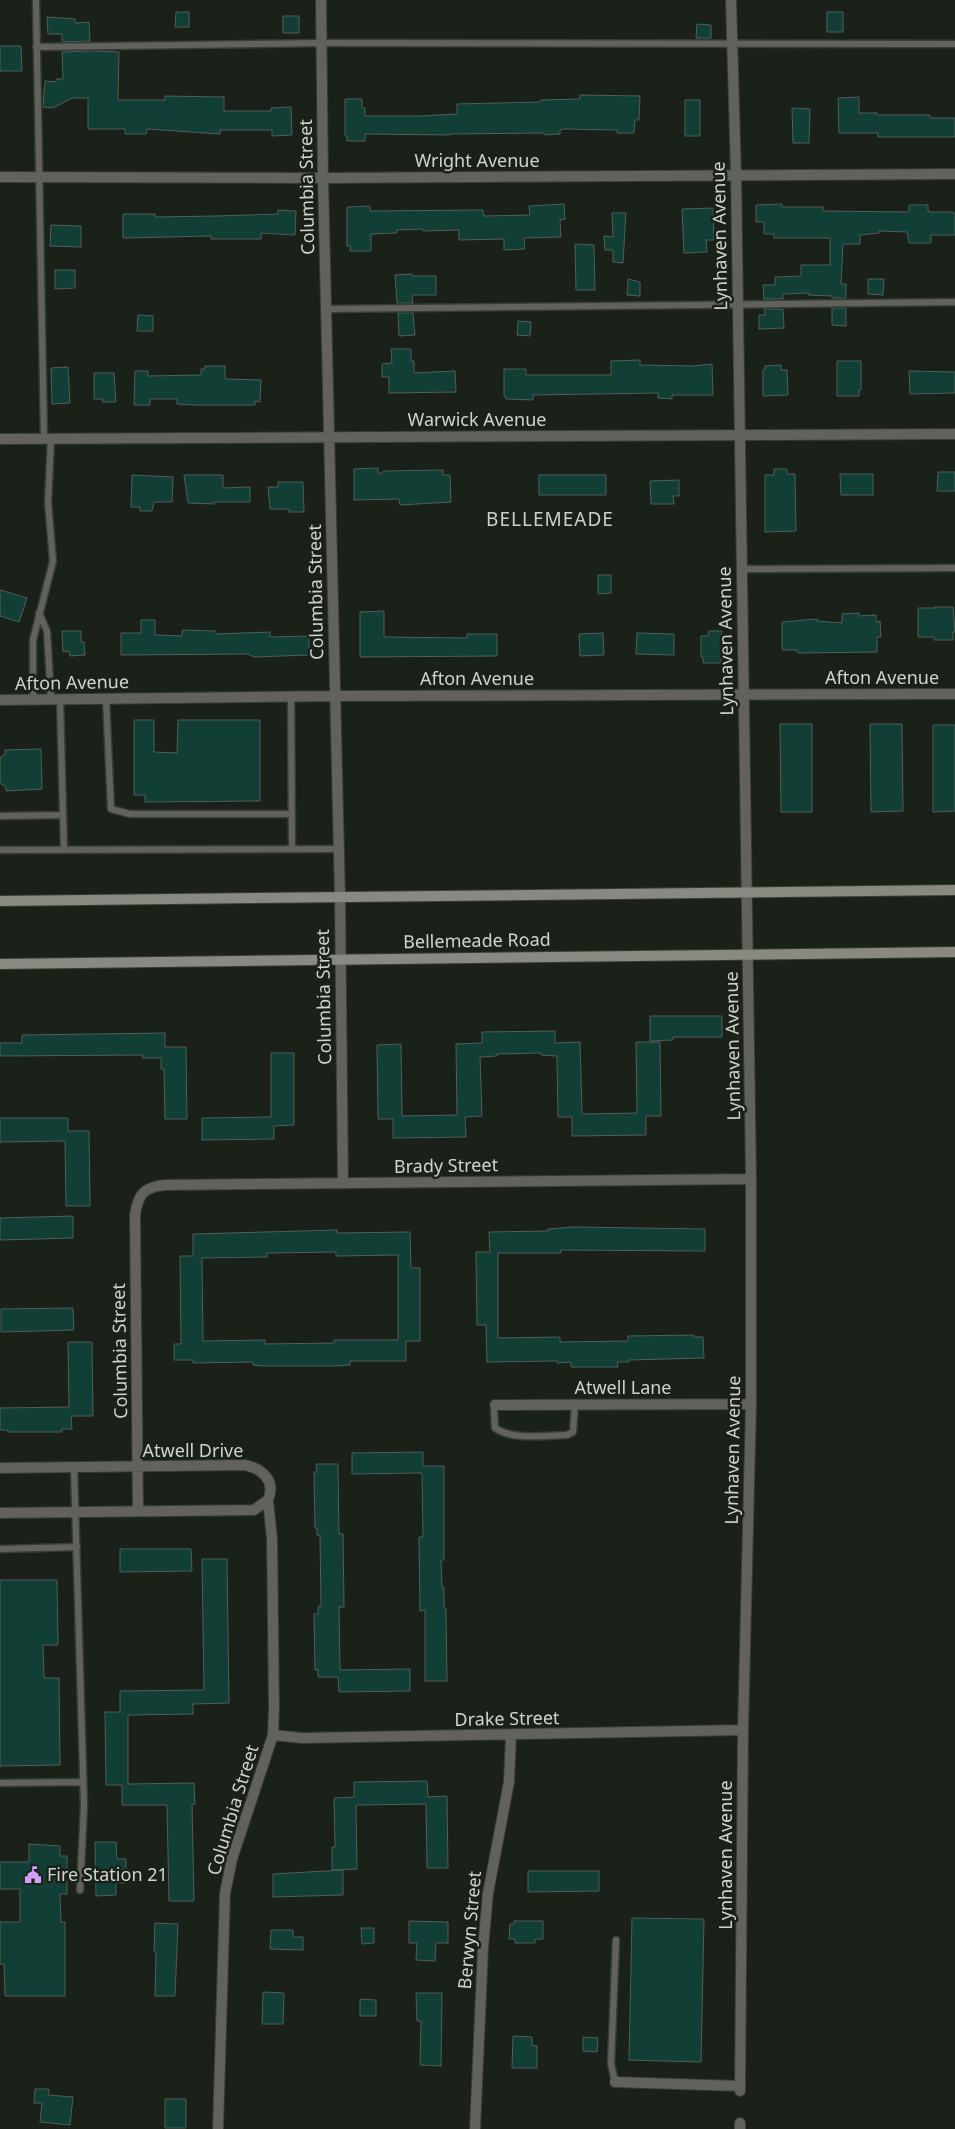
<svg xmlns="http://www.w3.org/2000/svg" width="955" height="2129" viewBox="0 0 955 2129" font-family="'Noto Sans',sans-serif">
<rect width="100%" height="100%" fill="#1a2119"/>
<!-- building -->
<path fill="#113e35" stroke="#515e5a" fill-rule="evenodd" d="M176 12H189V27H175Z
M827 12H843V32H827Z
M283 16H299V33H283Z
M47 17 75 19V23L89 22 90 41 62 42V34H48Z
M697 24 711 25V38H696Z
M0 46H21L22 71H0Z
M90 51 119 52 118 100H165V96L224 97V111H271V108L291 107 292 135 272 136V130H220V134L147 129 146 134H125V129H88V98H72L53 108 43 107 45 81 56 82V79H63L62 52Z
M580 95 640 96 639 120H635L634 133H617V130L564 129 560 130V134L545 135 544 133 450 134V135L365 134V141H347V136H345V99H362V108H365V116H421L457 114V104L541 102V100L580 99Z
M859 97V113H877V115H930V118H955V137H878V133H839L838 98Z
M685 100H700V136H685Z
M792 108 810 109 809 143H793Z
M564 204 565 219 560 220 561 237 524 238 525 249 504 250V239L459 240V230L423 231V229L397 230V233L371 234V251H350V246H347V207L370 206V211L483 210 484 216 530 215 529 206Z
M782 204V207H823V211L907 212 909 211V205H928V211L931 212H953L955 214V235H931V243H909L907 232 879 231V233L860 235V244H843L841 284H846V298H832V296L808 295 809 293 783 294V299H764L763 285H775V277L801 276V265H830V238H774V234H764V222H756V205Z
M713 208 714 240H706L707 252 684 253 682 209Z
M278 210 296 211 295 235 261 233V239H211V236L123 238V214H155V217L217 216 278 214Z
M612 213H626L623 263 613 262V250H605L604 236 613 237Z
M51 225 81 226V247L50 246Z
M575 244 594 245 595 290H576Z
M55 270H75V288L55 289Z
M412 274V276H436V295H412L413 303H397L395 275Z
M628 279 640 282V296L627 295Z
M868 279H884L883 295 868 294Z
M832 308H846V326L832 325Z
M764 309H783L784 328 759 329V315H765Z
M398 313H413L415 335 399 336Z
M138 315 153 316V331H137Z
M518 321 531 322 530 336 517 335Z
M391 349H411V361H414V373L455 371 456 392 389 393V377H382V364L392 363Z
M640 360V365L693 366 712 364 713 395H672V399L658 398V393L533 395V400L506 399 504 395V369H526V375H611V361Z
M837 361H861V390H859V396H837Z
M781 365V370H787L788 395 763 396V370L765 369V366Z
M205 366H225V379L261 380 260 402 255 401V405H195L177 404V399H150V405H134L135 371H148V376L201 375V369H205Z
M68 367 70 403 52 404 51 368Z
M909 371 955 372V393L910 394Z
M94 373H114L116 402H102V399H94Z
M378 468V474L385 471 443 470V475H450L451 502 400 505 399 499 354 500V469Z
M774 469H787V474H795L796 531 765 532V475H774Z
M938 472H955V491H937Z
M840 474H873V495H841Z
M132 475 173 477 172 502H154L152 511H140V507H131Z
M184 475H223V488L250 487V502H214V504L188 503Z
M539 475H606V495H539Z
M679 480V496H673L674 504H651L650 481Z
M278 482H303L304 512H289V509H270L268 487H278Z
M598 575H611V593L598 594Z
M0 590 27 598 19 622 0 616Z
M935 607H953L955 632H953V640H934V637H918V608H935Z
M384 611V637L467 638V634H497V656L360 657V612Z
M859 613V616L876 615V622L880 621 881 637H877V652L798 653 797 650H782V622L817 619V621L842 623V614Z
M141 620H155V635L182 636V630L216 631V634L270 632V637L309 636V655L254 657 248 654 121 655V633H141Z
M62 631H81V642H84L85 655 70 656 69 651 63 652Z
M709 631H722L721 663H703V657H701V636H708Z
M603 633 604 655 580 656 579 634Z
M637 633 674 634V655L636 654Z
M134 720H154V752L177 753 178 720H260V801L145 802V795H134Z
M780 724H812V812H781Z
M870 724H902L903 811 871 812Z
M933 725H955V811L933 812Z
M41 749 42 789 6 791V787L0 783V758L5 754V750Z
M650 1016H722V1037H673V1040L650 1041Z
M555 1031V1043L580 1042 582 1114 637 1113 636 1042H660L661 1116H646V1135L572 1136V1117H558L557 1056 541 1055V1053L497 1054V1056L480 1057 482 1116 465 1117 466 1137 393 1138V1119H378L377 1045 401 1044 402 1116 457 1115 456 1044 482 1043V1032Z
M165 1033V1047H186L187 1119H165L164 1069H161V1058H142V1055L0 1056V1043H22V1035Z
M271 1053H294V1125L274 1126V1139L202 1140V1118L271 1117Z
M0 1118H68V1131H89L90 1206H66L65 1141 0 1142Z
M73 1216V1238L0 1240V1218Z
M573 1227 705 1229V1251L561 1250V1253H498V1338L560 1337V1342L628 1341V1336L694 1335V1337H703L704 1358 629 1360V1362H617L618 1367H571V1362L557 1363V1361L487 1362 486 1325H477L476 1252H490L489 1232 548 1231V1229Z
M337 1230V1233L410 1232 411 1268H420V1341H406V1361H350V1365L336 1366H263L253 1365V1362L193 1363V1360H174V1344H181L180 1256H193V1234ZM336 1252V1256L398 1255V1340H334V1343L265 1344V1340L203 1341 202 1258 267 1257V1253Z
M73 1308 74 1330 1 1332V1309Z
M68 1342H92L93 1416H71L72 1429H62V1432H8L7 1430H0V1408L69 1407Z
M423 1452V1466H444V1560H441L442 1587H444V1608H446L447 1681H425V1610L420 1611 419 1537H423L422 1473 352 1474V1453Z
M316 1464H338L339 1534H343L344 1607H339L340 1670 410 1669V1691L339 1692 338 1677H318V1670H315L314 1614H318V1606H321L320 1535H317V1528H315L314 1472H317Z
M120 1549H191L192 1571 120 1572Z
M202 1559H227L229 1703 193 1704V1714L128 1715V1784L194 1783 195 1804H192L194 1901H169L167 1805H122V1785H106L105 1712H120V1691L204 1690Z
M0 1580H57L58 1645H43L44 1678H59L60 1765 0 1766Z
M427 1781 428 1797 447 1796 448 1868H427L426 1804 356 1805 357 1869 332 1870V1847H335L334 1798 354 1797V1782Z
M95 1842H116L117 1859H126V1883H116V1895L96 1896Z
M29 1844 60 1846V1856H67V1894H60L61 1922H65V1996H5L4 1964H0V1922H20V1889H0V1862H29Z
M343 1870V1895L273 1897V1874Z
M528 1871H599V1891L528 1892Z
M632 1918 704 1919 701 2062 629 2060Z
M409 1921 448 1922V1943H436L435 1961 416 1960 417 1943H409Z
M514 1921H543V1939H535V1943H515V1939H509L510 1924H514Z
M155 1923 178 1924 175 1996H155L156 1952H154Z
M361 1928H374V1943L362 1944Z
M271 1930H293V1937H303V1950L270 1949Z
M263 1992 284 1993 283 2024H262Z
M416 1993H442L441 2066 420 2065 421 2021H417Z
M360 1999 376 2000V2016H360Z
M513 2036 532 2037V2045L537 2046V2068H512Z
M583 2037 598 2038 597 2052 583 2051Z
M35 2089H49L48 2095 73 2097 70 2125 40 2122 42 2103H34Z
M165 2099H186V2128H165Z"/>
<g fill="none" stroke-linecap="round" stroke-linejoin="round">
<!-- lane casing -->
<g stroke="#373d36" stroke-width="9">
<path id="lane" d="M36 0 44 439
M36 47 321 43 955 44
M326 309 955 302
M742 569 955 568
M39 613 47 631 51 699
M291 696 292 849
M60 699 64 850
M106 699 111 809 130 814H292
M33 700V640L53 561 48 502 51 439
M0 816 63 815
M0 850 338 849
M495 1405 494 1411 495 1428C514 1441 545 1435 567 1435L573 1432 575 1404
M74 1468 84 1805 80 1890
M0 1549 77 1547
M0 1783 83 1782
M615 2082 611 2064 616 1940"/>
</g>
<!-- street casing -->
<g stroke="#373d36" stroke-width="12">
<path id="street" d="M321 0 323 178 340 898 343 1183
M731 0 736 175 751 1179V1404L743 1730 740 2091
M0 177 323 178 955 174
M0 439 955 434
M0 700 334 696 955 694
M495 1405 751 1404
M0 1468 245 1465C263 1469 276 1481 268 1500L254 1510 0 1513
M138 1511 135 1215C138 1194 144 1187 165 1185L751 1179
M273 1735 302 1738 743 1730
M615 2082 740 2086
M218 2129 225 1893 232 1859 273 1735 274 1708 272 1539 268 1500
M475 2129 483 1948 488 1893 509 1782 511 1736
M740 2129V2123"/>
</g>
<!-- secondary casing -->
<g stroke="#373d36" stroke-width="12">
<path id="secondary" d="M0 901 955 890
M0 964 955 952"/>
</g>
<!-- lane -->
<use href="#lane" stroke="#62625d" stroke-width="6"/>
<!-- street -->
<use href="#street" stroke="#62625d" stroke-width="10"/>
<!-- secondary -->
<use href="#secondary" stroke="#888981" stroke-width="10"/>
</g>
<!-- icons -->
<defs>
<g id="civic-bare" transform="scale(1.35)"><path d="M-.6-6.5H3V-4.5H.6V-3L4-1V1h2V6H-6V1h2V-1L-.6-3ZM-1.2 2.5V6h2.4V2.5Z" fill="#d49cfb" stroke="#1a2119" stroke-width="2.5" paint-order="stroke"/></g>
</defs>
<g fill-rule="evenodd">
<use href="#civic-bare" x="33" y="1875"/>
</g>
<g text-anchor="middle" stroke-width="5" stroke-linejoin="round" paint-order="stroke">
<!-- street labels -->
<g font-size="18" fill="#ced3ce" stroke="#1a2119">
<text x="477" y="167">Wright Avenue</text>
<text transform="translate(307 187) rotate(-91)" y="6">Columbia Street</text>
<text transform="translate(720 236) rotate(-91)" y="6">Lynhaven Avenue</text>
<text x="477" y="426">Warwick Avenue</text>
<text transform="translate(316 592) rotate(-91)" y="6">Columbia Street</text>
<text transform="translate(726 641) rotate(-91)" y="6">Lynhaven Avenue</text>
<text x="882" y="684">Afton Avenue</text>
<text x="477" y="685">Afton Avenue</text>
<text transform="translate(72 683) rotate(-1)" y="6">Afton Avenue</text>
<text transform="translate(477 941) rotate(-1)" y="6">Bellemeade Road</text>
<text transform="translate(324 997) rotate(-91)" y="6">Columbia Street</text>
<text transform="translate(733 1046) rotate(-91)" y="6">Lynhaven Avenue</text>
<text transform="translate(446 1166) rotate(-1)" y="6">Brady Street</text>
<text transform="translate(120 1351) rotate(-91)" y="6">Columbia Street</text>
<text x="623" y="1394">Atwell Lane</text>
<text transform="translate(733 1450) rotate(-89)" y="6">Lynhaven Avenue</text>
<text x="193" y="1457">Atwell Drive</text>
<text transform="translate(507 1719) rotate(-1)" y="6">Drake Street</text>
<text transform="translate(233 1810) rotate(-73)" y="6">Columbia Street</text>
<text transform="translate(726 1855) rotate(-90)" y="6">Lynhaven Avenue</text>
<text transform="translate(470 1930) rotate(-85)" y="6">Berwyn Street</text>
</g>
<!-- poi labels -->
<g font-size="18" fill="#ced3ce" stroke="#1a2119" text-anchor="start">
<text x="47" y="1881">Fire Station 21</text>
</g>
<!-- neighbourhood labels -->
<g font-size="19" letter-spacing="1" fill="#c8d1c7" stroke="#1a2119">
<text x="550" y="526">BELLEMEADE</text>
</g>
</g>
</svg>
